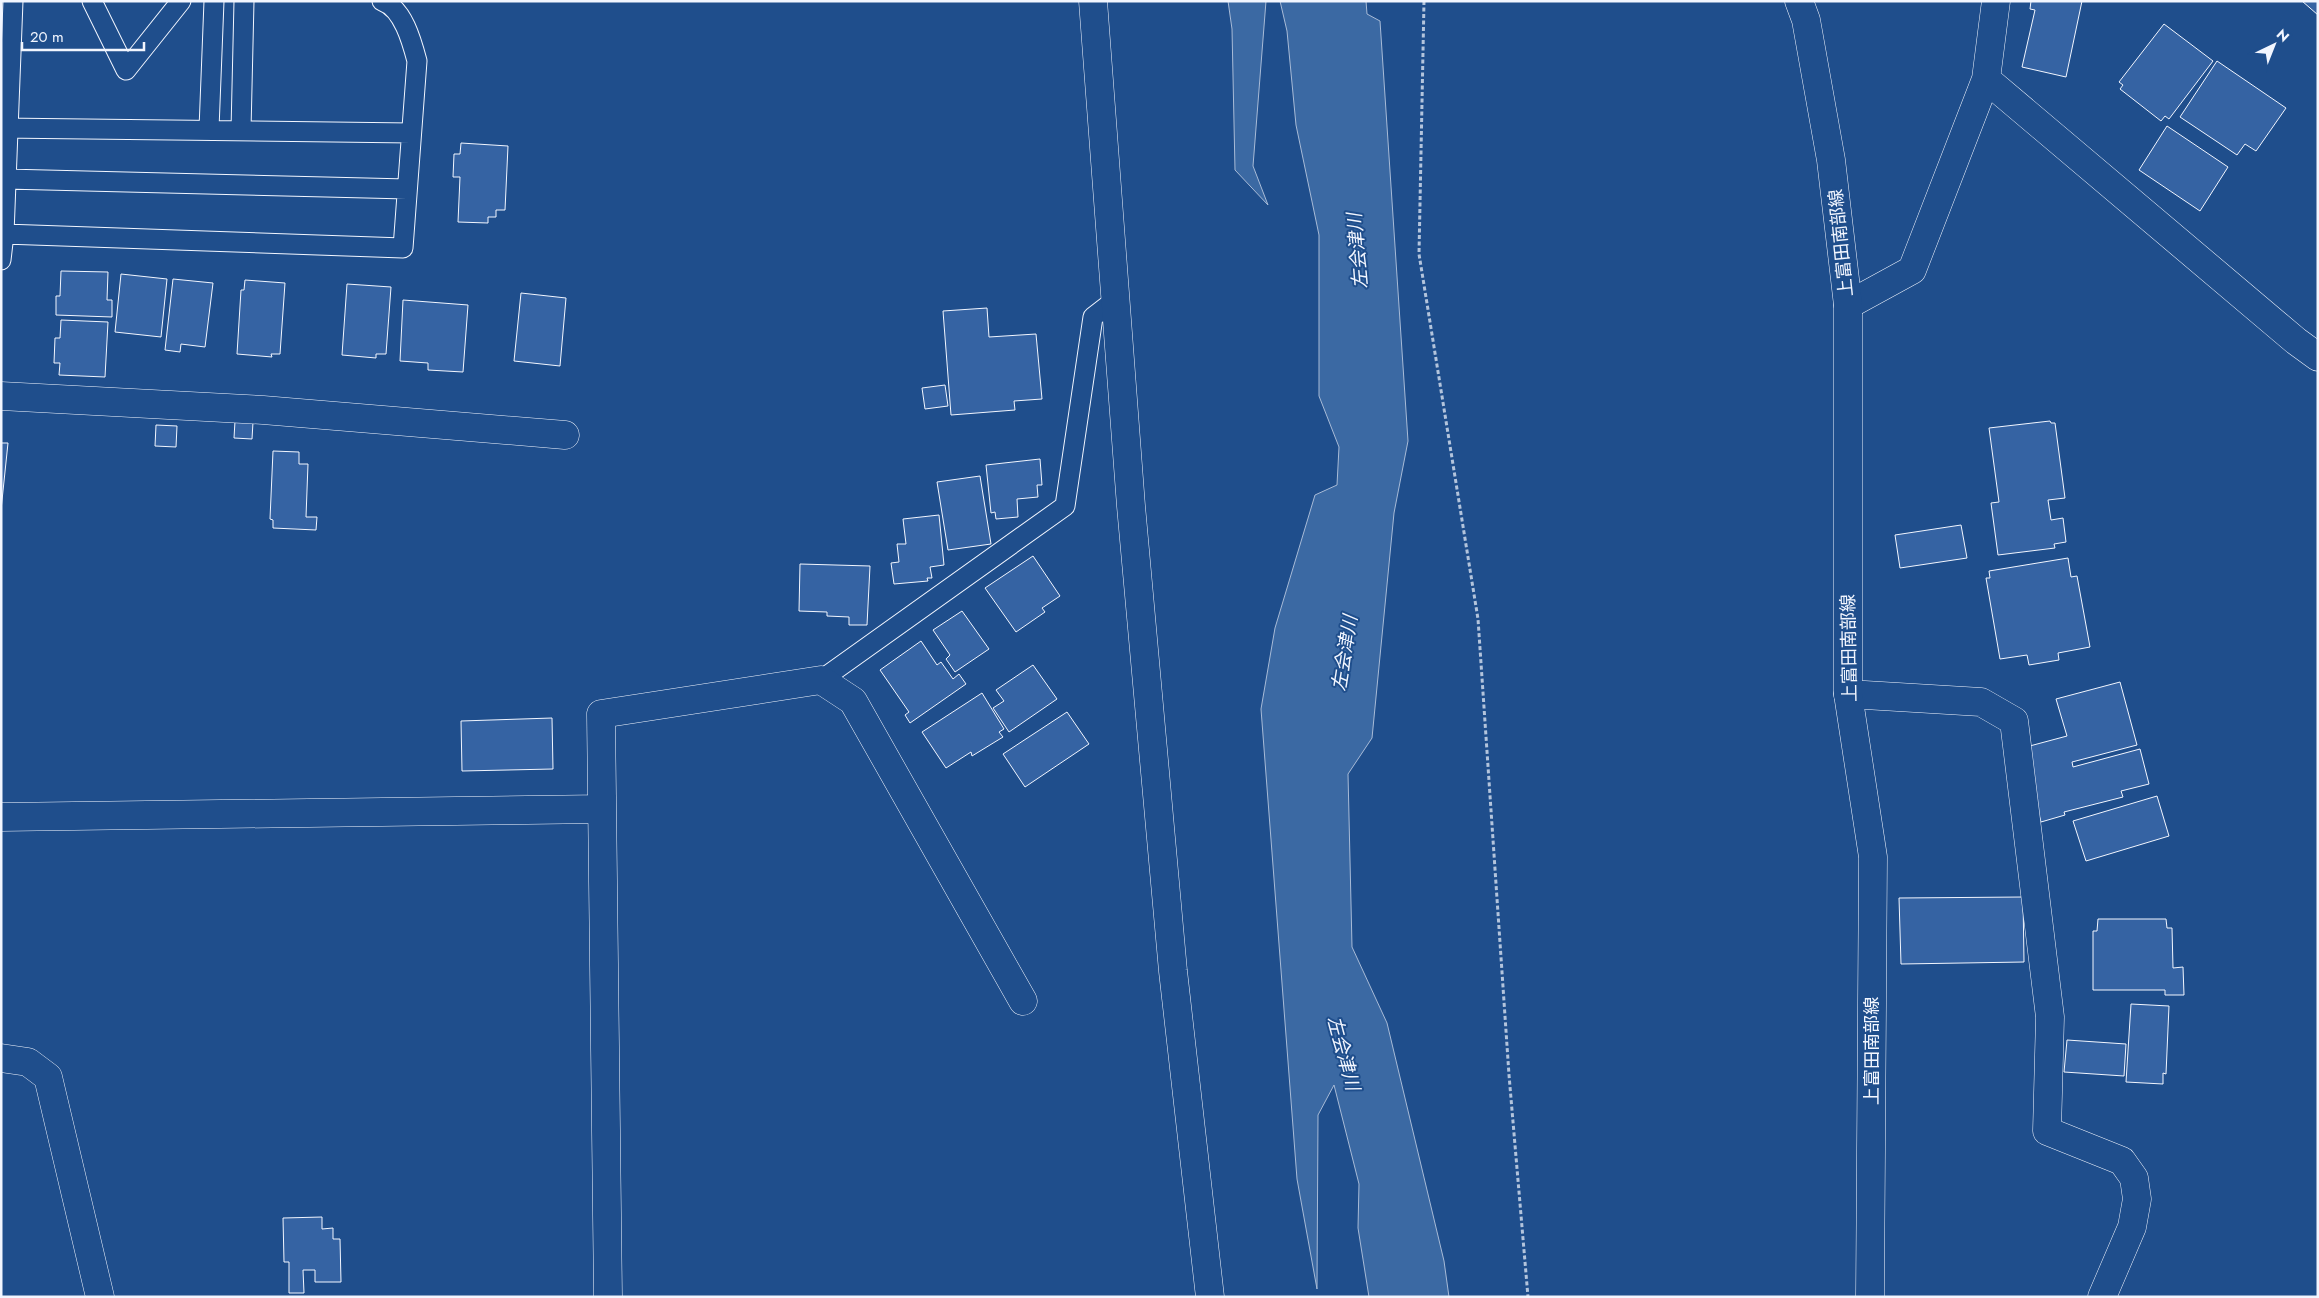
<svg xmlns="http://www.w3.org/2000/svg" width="2319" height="1298" viewBox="0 0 2319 1298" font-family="Jost,'Noto Sans JP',sans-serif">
<rect width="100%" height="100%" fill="#1f4e8c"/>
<!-- water -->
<path fill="#3b69a3" stroke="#a8bbd7" d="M1228 1H1266L1253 166 1268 205 1235 170 1232 29Z
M1280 1H1366L1367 14 1380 21 1408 441 1394 513 1372 738 1348 774 1352 947 1387 1023 1444 1261 1449 1297H1369L1358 1228 1359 1184 1334 1085 1318 1115 1317 1289 1297 1179 1261 709 1275 628 1315 495 1337 485 1339 447 1319 396V235L1296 125 1287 31Z"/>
<!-- building -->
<path fill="#3563a3" stroke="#f2f6ff" d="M2031 1H2082L2066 77 2022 67 2035 10 2030 9Z
M2302 1H2318V15Z
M2164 24 2213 61 2169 119 2165 116 2161 121 2120 89 2123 85 2119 82Z
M2217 61 2286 108 2256 151 2245 144 2237 155 2180 117Z
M2167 126 2228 167 2200 211 2139 170Z
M461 143 508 146 505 210H496V217H488V223L458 222 460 177H453L454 154H460Z
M61 271 108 272 107 300H112V317L56 315V296H60Z
M121 274 167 279 161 337 115 332Z
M173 279 213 283 205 347 181 344 180 352 165 350Z
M245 280 285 283 280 354H271L272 357 237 354 241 290H244Z
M347 284 391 287 386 354H376V358L342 355Z
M521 293 566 298 560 366 514 361Z
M403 300 468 305 463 372 428 370V363L400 361Z
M987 308 989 337 1036 334 1042 399 1014 401 1015 410 951 415 943 311Z
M61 320 108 322 105 377 59 375 60 363H54L55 338H60Z
M945 385 948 406 925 409 922 388Z
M235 421 253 422 252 439 234 438Z
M2050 421 2051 423H2055L2065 498 2048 500 2051 520 2063 518 2066 542 2054 544 2055 548 1998 555 1991 503 1999 502 1989 428Z
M156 425 177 426 176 447 155 446Z
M1 443H8L1 510Z
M273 451 299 452V464H308L306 517H317L316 530 273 528V520L270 519Z
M1040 459 1042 485H1037L1038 497 1017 499 1018 517 996 519 995 512 991 513 986 465Z
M980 476 991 544 948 550 937 482Z
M939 515 944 565 930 567 932 578H927L928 581 894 584 891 563 899 562 897 544H906L903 519Z
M1961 525 1967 558 1900 568 1895 535Z
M1033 556 1060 596 1042 608 1045 612 1016 632 985 588Z
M2068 558 2071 577 2077 576 2090 647 2058 653 2059 660 2029 665 2027 655 2000 659 1986 578H1990L1989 571Z
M800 564 870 566 867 625H849V617L827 616V612L799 611Z
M962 611 989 649 955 672 946 659 950 655 933 630Z
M921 641 937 665 941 662 953 679 959 674 966 684 910 723 905 715 909 712 880 670Z
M1033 665 1057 699 1009 732 993 708 1004 701 996 690Z
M2120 682 2137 745 2072 762 2073 767 2140 749 2149 784 2121 791 2123 797 2064 812 2065 815 2041 822 2029 781 2026 747 2067 736 2056 699Z
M982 693 1004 729 999 732 1003 737 972 756 971 752 946 768 922 732Z
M1067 712 1089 744 1025 787 1003 754Z
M552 718 553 769 462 771 461 721Z
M2157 796 2169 836 2086 861 2073 821Z
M2023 897 2024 962 1901 964 1899 898Z
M2098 919H2166L2167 928H2172L2173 968 2183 967 2184 995H2165V990H2093V931H2097Z
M2131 1004 2169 1006 2166 1074 2163 1073V1084L2126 1082Z
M2067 1040 2126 1044 2124 1076 2064 1072Z
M322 1217V1229L333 1228V1239H340L341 1282H315V1270H303L304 1293H289V1262H284L283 1218Z"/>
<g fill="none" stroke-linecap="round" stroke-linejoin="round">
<!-- lane casing -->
<g stroke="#f2f6ff" stroke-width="21">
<path id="lane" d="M92 1 126 70 181 1
M1 128 411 133
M209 129 214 1
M241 130 244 1
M6 179 407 189
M1 235 4 234 13 1
M1 260 4 234 403 248 417 61C412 42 403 8 382 1
M821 680 1065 506 1093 317 1115 300"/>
</g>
<!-- street casing -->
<g stroke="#f2f6ff" stroke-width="29">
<path id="street" d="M1093 1 1131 506 1173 971 1210 1297
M1986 79 2296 341 2318 357
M1848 305 1912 270 1986 79 1996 1
M1 396 263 410 565 435
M1848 694 1981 702 2014 721 2050 1017 2047 1131 2122 1161 2134 1178 2137 1199 2132 1227 2102 1297
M1 817 602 809
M1 1058 28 1062 48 1077 100 1297
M608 1297 601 714 821 680 853 701 1023 1001"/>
</g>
<!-- primary casing -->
<g stroke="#f2f6ff" stroke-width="29">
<path id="primary" d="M1799 1 1806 20 1831 160 1848 305V694L1873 857 1870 1297"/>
</g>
<!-- path -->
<path stroke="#b3c4dc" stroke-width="3" stroke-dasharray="4 2.5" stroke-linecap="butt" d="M1424 1 1419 254 1478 619 1509 1075 1528 1297"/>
<!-- lane -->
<use href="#lane" stroke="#1f4e8c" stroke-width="19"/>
<!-- street -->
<use href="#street" stroke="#1f4e8c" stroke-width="28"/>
<!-- primary -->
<use href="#primary" stroke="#1f4e8c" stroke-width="28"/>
</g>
<g text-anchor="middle" stroke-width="4" stroke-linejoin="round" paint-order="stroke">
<!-- street labels -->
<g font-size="18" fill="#f2f6ff" stroke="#1f4e8c">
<text transform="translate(1841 243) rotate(-96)" y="6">上富田南部線</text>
<text transform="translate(1849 648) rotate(-91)" y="6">上富田南部線</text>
<text transform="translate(1872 1051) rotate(-90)" y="6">上富田南部線</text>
</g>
<!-- water labels -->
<g font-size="19" font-style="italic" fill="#f2f6ff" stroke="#1f4e8c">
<text transform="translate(1357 251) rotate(-95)" y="7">左会津川</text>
<text transform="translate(1344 653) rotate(-81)" y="7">左会津川</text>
<text transform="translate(1344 1053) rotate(75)" y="7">左会津川</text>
</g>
</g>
<!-- border -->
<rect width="2319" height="1298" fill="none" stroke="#f2f6ff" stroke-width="5"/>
<!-- north arrow -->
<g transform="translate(2274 45) rotate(43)" stroke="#1f4e8c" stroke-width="4" paint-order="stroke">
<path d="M0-4L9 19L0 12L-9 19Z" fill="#f2f6ff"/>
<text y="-8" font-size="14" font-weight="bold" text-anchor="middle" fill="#f2f6ff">N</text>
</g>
<!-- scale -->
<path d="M22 42v8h122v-8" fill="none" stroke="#f2f6ff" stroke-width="2.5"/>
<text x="30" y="42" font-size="15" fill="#f2f6ff" stroke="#1f4e8c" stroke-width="4" paint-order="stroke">20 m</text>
</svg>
